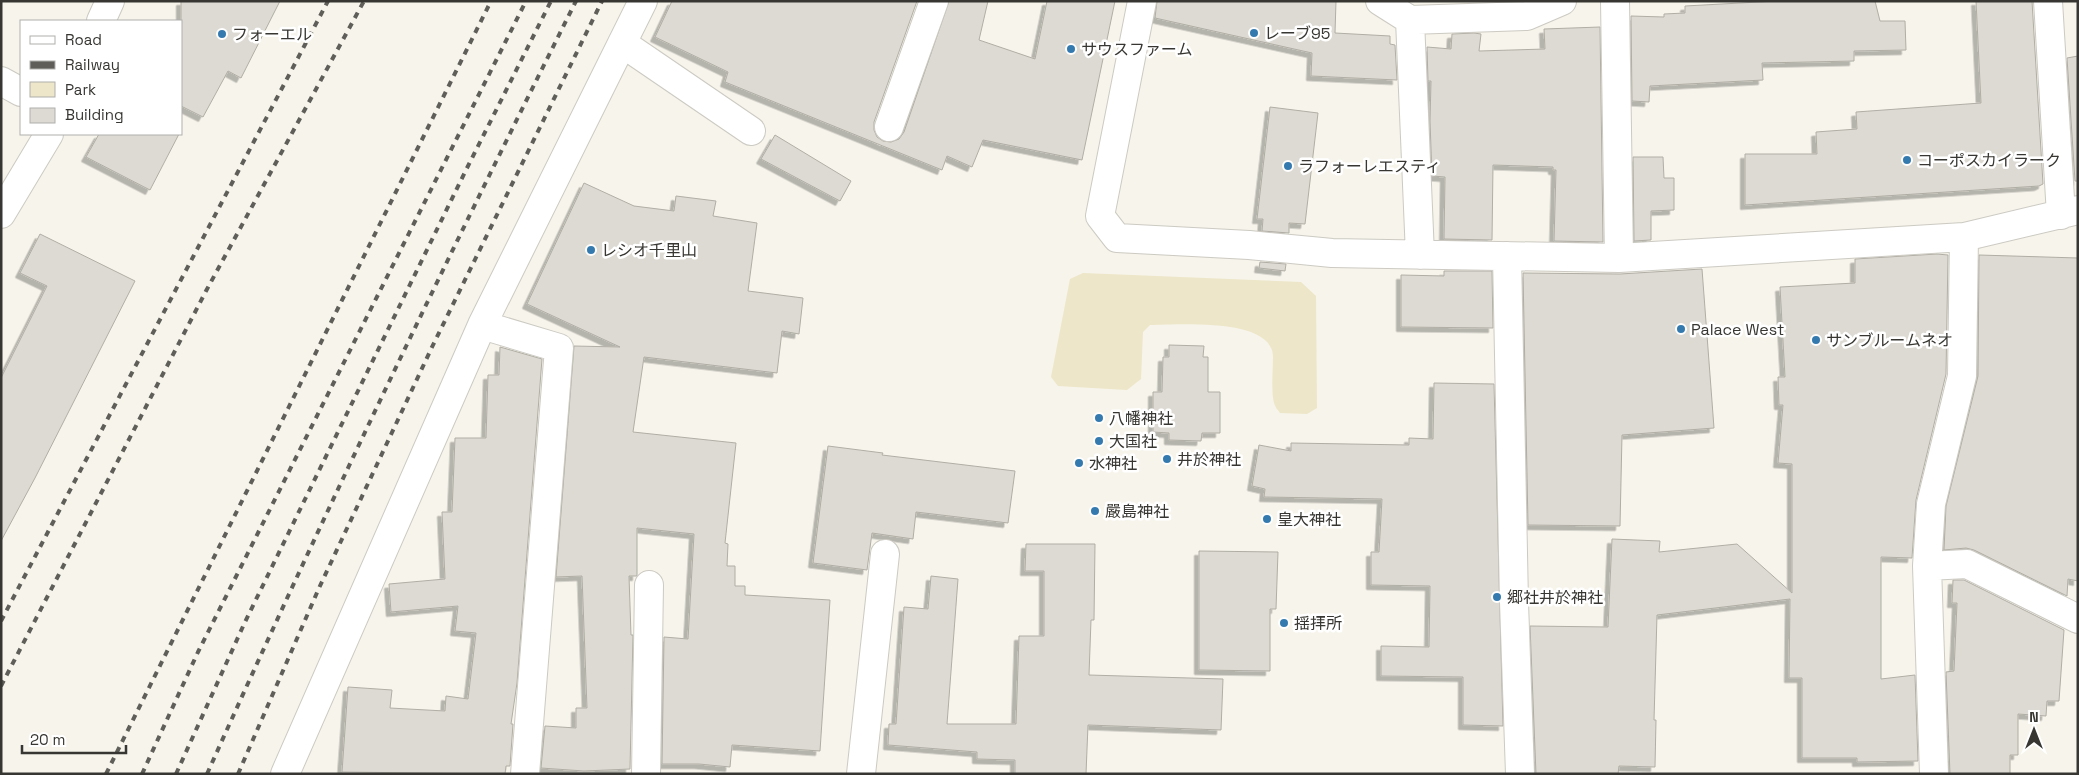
<svg xmlns="http://www.w3.org/2000/svg" width="2079" height="775" viewBox="0 0 2079 775" font-family="'Space Grotesk','Noto Sans JP',sans-serif">
<defs>
<filter id="shadow"><feDropShadow dx="-4.5" dy="4.5" stdDeviation="0" flood-color="#0004"/></filter>
</defs>
<rect width="100%" height="100%" fill="#f6f4eb"/>
<!-- green -->
<path fill="#eee6c8" d="M1083 273 1301 282 1316 296 1317 408 1307 414 1280 413C1278 410 1275 407 1274 403 1271 391 1273 370 1273 357 1273 317 1178 325 1150 325L1143 332 1141 379 1127 390 1058 386 1051 377 1070 279Z"/>
<!-- building -->
<path fill="#dcdad2" stroke="#b0aea5" filter="url(#shadow)" d="M181 1H280L241 78 228 71 203 117 181 106Z
M672 1H917L874 122V130L877 137 883 141 891 142 899 139 904 132 949 1H988L979 40 1035 59 1047 1H1115L1082 160 983 140 972 167 947 156 942 170 725 82 728 72 655 37Z
M1157 1H1336L1335 33 1390 36V44L1395 45 1397 80 1311 76 1312 53 1155 18Z
M1777 1H1875L1880 21H1905L1906 50 1854 51V61L1762 63 1763 80 1650 86 1649 102 1632 101 1631 16 1664 17V14L1685 13V6Z
M1976 1H2032L2043 184 2039 186 1745 205V154H1817L1816 132 1857 129 1856 112 1981 103Z
M1600 27 1603 242 1554 241 1556 170H1553V167L1493 165 1492 240 1444 239 1445 177 1432 176 1430 121 1431 81H1428L1427 47 1451 49 1452 34 1474 33 1481 34 1479 51 1545 49 1544 29Z
M2078 56V181H2075L2067 58Z
M1270 107 1318 113 1305 224 1289 223V233L1262 231 1263 219H1257Z
M99 134H179L150 190 86 157Z
M775 135 851 181 840 201 761 159Z
M1633 157H1663L1664 178H1674V210L1651 211V240L1634 241Z
M584 183 634 206 674 211 676 196 716 201 713 216 757 223 748 291 803 298 799 334 782 331 777 373 644 357 633 432 736 443 725 543 728 544 727 566H735V586H745V595L830 600 820 751 732 745 730 767 699 764H662L664 637 688 639 694 534 637 528V576H629L631 635H633L630 769 584 771 541 768 545 726 576 728V708H587L582 576 556 577 574 346 620 347 527 304Z
M40 234 135 281 35 478 1 541V378L47 286 20 273Z
M1937 254 1948 255 1946 374 1916 500 1912 558 1881 557V679L1915 675 1918 761 1857 762V758H1802V678H1789L1790 599 1657 615 1654 720H1656L1655 767 1619 766 1618 774H1536L1530 626 1608 627 1612 539 1660 541 1659 552 1737 544 1792 593V464L1778 463 1783 405H1779L1778 377H1785L1780 287 1855 283V259Z
M1979 255 2078 258V581L2068 579 2067 596 1974 550 1966 548 1944 550 1946 506 1978 376Z
M1260 262 1286 264 1285 271 1259 268Z
M1702 269 1714 428 1622 435 1620 526 1528 525 1523 273 1620 274Z
M1444 271H1492L1493 328 1401 327V275L1444 276Z
M1169 345 1204 346 1203 357H1208V392H1220V433H1202L1201 441 1169 440V433L1153 432V392H1162L1163 357H1169Z
M500 347 542 359 517 683 511 724H513L510 766H506L505 774 342 772 348 687 392 690 390 708 445 711 446 696 468 699 476 633 455 631 458 606 391 612 389 584 445 579 442 512H452L455 438H486L488 375H499Z
M1434 383 1494 384 1503 726 1463 725V677L1381 676V646L1429 647 1430 586 1371 585V552H1379L1382 499 1264 497 1265 489 1252 486 1259 445 1291 451V443L1409 445V438L1433 439Z
M828 446 883 453 882 455 1015 471 1008 523 916 512 913 539 872 533 867 570 813 563Z
M1026 544H1095L1094 620H1091L1089 675 1223 679 1221 730 1088 725 1086 774H1015V760L977 759V752L888 745 889 724H896L904 607 928 609 931 576 958 579 947 724H1016L1019 636H1044V571H1025Z
M1199 551 1278 552 1276 609H1270V671L1199 670Z
M1953 580H1964L2064 630 2059 701H2047L2046 716 2018 714V755H2010V774H1950L1946 672 1954 671 1957 603H1952Z"/>
<g fill="none" stroke-linecap="round" stroke-linejoin="round">
<!-- minor casing -->
<g stroke="#cccac2" stroke-width="30">
<path id="minor" d="M1142 1 1100 216 1117 238 1249 245 1332 253 1619 258 1964 237 2078 210
M1380 1 1410 20 1527 16 1562 1
M1615 1 1619 258
M2048 1 2061 215
M1410 20 1420 255
M622 43 751 131
M1 81 21 92
M889 127 934 1
M1507 256 1514 602 1520 774
M482 325 559 348 525 774
M1927 566 1967 564 2078 619
M285 774 482 325 643 1
M646 774 649 585
M861 774 885 554
M1934 774 1927 566 1931 504 1962 376 1964 237"/>
</g>
<!-- major casing -->
<g stroke="#cccac2" stroke-width="30">
<path id="major" d="M101 21 110 1
M1 214 49 134"/>
</g>
<!-- minor -->
<use href="#minor" stroke="#fff" stroke-width="28"/>
<!-- major -->
<use href="#major" stroke="#fff" stroke-width="28"/>
<!-- rail -->
<path stroke="#5f5e59" stroke-width="4" stroke-dasharray="6 6" stroke-linecap="butt" d="M1 621 328 1
M1 686 206 291 364 1
M106 774 491 1
M142 774 198 652 526 1
M176 774 245 622 466 170 551 1
M207 774C324 513 448 256 576 1
M238 774 319 588 433 345 602 1"/>
</g>
<!-- markers -->
<g fill="#347aaf" stroke="#fff" stroke-width="2">
<circle cx="1254" cy="33" r="5"/>
<circle cx="222" cy="34" r="5"/>
<circle cx="1071" cy="49" r="5"/>
<circle cx="1907" cy="160" r="5"/>
<circle cx="1288" cy="166" r="5"/>
<circle cx="591" cy="250" r="5"/>
<circle cx="1681" cy="329" r="5"/>
<circle cx="1816" cy="340" r="5"/>
<circle cx="1099" cy="418" r="5"/>
<circle cx="1099" cy="441" r="5"/>
<circle cx="1167" cy="459" r="5"/>
<circle cx="1079" cy="463" r="5"/>
<circle cx="1095" cy="511" r="5"/>
<circle cx="1267" cy="519" r="5"/>
<circle cx="1497" cy="597" r="5"/>
<circle cx="1284" cy="623" r="5"/>
</g>
<g text-anchor="middle" stroke-width="5" stroke-linejoin="round" paint-order="stroke">
<!-- poi labels -->
<g font-size="16" fill="#373632" stroke="#fff" text-anchor="start">
<text x="1264" y="39">レーブ95</text>
<text x="232" y="40">フォーエル</text>
<text x="1081" y="55">サウスファーム</text>
<text x="1917" y="166">コーポスカイラーク</text>
<text x="1298" y="172">ラフォーレエスティ</text>
<text x="601" y="256">レシオ千里山</text>
<text x="1691" y="335">Palace West</text>
<text x="1826" y="346">サンブルームネオ</text>
<text x="1109" y="424">八幡神社</text>
<text x="1109" y="447">大国社</text>
<text x="1177" y="465">井於神社</text>
<text x="1089" y="469">水神社</text>
<text x="1105" y="517">嚴島神社</text>
<text x="1277" y="525">皇大神社</text>
<text x="1507" y="603">郷社井於神社</text>
<text x="1294" y="629">揺拝所</text>
</g>
</g>
<!-- border -->
<rect width="2079" height="775" fill="none" stroke="#373632" stroke-width="5"/>
<!-- legend -->
<rect x="20" y="20" width="162" height="115" fill="#ffffff" stroke="#afafad"/>
<rect x="30" y="36" width="25" height="8" fill="#ffffff" stroke="#afafad"/>
<text x="65" y="45" font-size="15" fill="#373632">Road</text>
<rect x="30" y="61" width="25" height="8" fill="#5f5e59" stroke="#afafad"/>
<text x="65" y="70" font-size="15" fill="#373632">Railway</text>
<rect x="30" y="82" width="25" height="15" fill="#eee6c8" stroke="#afafad"/>
<text x="65" y="95" font-size="15" fill="#373632">Park</text>
<rect x="30" y="108" width="25" height="15" fill="#dcdad2" stroke="#afafad"/>
<text x="65" y="120" font-size="15" fill="#373632">Building</text>
<!-- north arrow -->
<g transform="translate(2034 730)" stroke="#ffffff" stroke-width="4" paint-order="stroke">
<path d="M0-4L9 19L0 12L-9 19Z" fill="#373632"/>
<text y="-8" font-size="14" font-weight="bold" text-anchor="middle" fill="#373632">N</text>
</g>
<!-- scale -->
<path d="M22 745v8h104v-8" fill="none" stroke="#373632" stroke-width="2.5"/>
<text x="30" y="745" font-size="15" fill="#373632" stroke="#ffffff" stroke-width="4" paint-order="stroke">20 m</text>
</svg>
